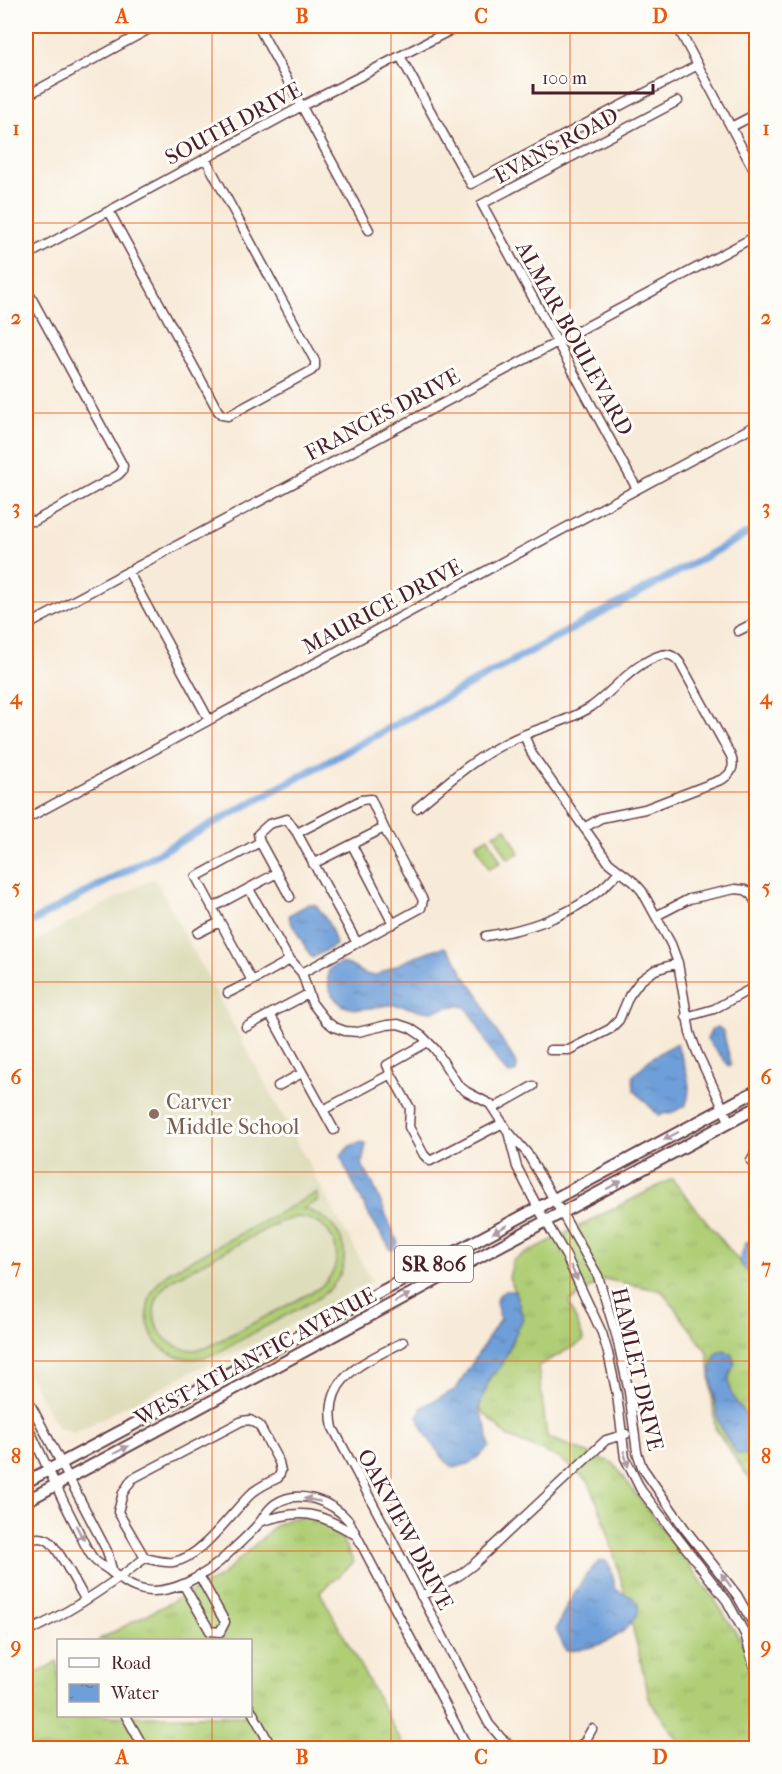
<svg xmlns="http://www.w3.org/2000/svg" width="782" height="1774" viewBox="0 0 782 1774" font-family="'IM FELL French Canon',serif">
<defs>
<pattern id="grass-tufts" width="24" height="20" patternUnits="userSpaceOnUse" patternTransform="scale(1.5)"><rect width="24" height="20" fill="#afce75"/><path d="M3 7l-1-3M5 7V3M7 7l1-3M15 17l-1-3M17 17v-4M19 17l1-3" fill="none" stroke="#98b065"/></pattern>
<pattern id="water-ripples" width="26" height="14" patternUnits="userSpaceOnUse" patternTransform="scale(1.5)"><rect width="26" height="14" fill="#6e9fd9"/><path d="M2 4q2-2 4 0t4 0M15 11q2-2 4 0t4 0" fill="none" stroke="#5c81b0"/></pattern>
</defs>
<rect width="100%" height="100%" fill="#fdfcf7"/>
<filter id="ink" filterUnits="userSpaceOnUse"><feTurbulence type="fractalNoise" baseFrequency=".0167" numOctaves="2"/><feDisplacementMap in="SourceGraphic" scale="12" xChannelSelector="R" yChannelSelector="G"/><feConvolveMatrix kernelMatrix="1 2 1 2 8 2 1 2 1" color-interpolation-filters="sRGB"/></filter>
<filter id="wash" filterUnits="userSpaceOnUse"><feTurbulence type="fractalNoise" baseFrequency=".008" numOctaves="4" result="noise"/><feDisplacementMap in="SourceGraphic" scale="24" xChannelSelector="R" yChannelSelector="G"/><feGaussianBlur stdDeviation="1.35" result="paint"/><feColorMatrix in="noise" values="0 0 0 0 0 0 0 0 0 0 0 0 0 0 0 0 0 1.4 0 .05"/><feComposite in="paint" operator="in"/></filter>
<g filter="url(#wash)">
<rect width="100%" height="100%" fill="#f8ead8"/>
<!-- built -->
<path fill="#deddbb" d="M154 878 372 1281 264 1339 193 1371 74 1433 57 1427 26 1371V946Z"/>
<!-- grass -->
<path fill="url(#grass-tufts)" stroke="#7c7650" stroke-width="1.5" d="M672 1179 756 1282V1489L715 1428 708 1353 662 1291 604 1279 569 1302 584 1341 538 1366 547 1437 613 1463 713 1597 739 1638 756 1650V1748H677V1739L650 1701 624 1590 605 1523 589 1482 559 1458 507 1436 479 1408 490 1377 500 1367 512 1343 515 1291 509 1278 513 1260Z
M312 1517 338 1532 354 1562 320 1592 405 1748H26V1679L58 1661V1716H250V1640H98L220 1577 276 1525 291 1518Z"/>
<!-- pitch -->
<path fill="#afce75" stroke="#7c7650" stroke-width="1.5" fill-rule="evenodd" d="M506 828 519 853 508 859 494 834Z
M488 837 501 862 489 869 476 844Z
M316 1193 319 1200 303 1209C348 1220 360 1270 320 1297 294 1311 268 1325 242 1339 229 1346 215 1356 200 1358 147 1366 128 1299 171 1271ZM297 1217C339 1219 351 1268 316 1290L206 1348C159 1360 134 1304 175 1278L279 1222Z"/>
<!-- water -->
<path fill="url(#water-ripples)" stroke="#5c5f82" stroke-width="1.5" d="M309 904 316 905C326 918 333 929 336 945L312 958 290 921 289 915Z
M445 947 457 960 463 974 479 995 493 1026 515 1061 517 1066 516 1072 510 1074C492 1065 475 1012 465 1007 453 1003 440 1011 428 1011 416 1012 404 1004 392 1005 380 1005 368 1010 355 1009 335 1007 324 987 329 969 352 953 355 978 376 975 381 974 388 969 393 967 410 959 427 950 445 947Z
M718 1027 723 1031 731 1064 729 1066 707 1039 712 1029Z
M676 1043C684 1063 694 1085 686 1105L673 1112 658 1115 634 1090 633 1076 650 1059Z
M361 1142 366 1144 362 1165 373 1184 398 1243 395 1249 391 1250 369 1215 344 1165 341 1155 350 1146Z
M756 1240V1282L739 1262 746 1242Z
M505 1291H515L523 1318 500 1368 490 1377 479 1408 487 1430 489 1447 471 1463 454 1468C439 1457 424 1434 418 1416L422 1407 456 1389 500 1319 496 1301 499 1295Z
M724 1350 731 1354 735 1362 729 1377 730 1391 738 1405 756 1427V1456L737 1454 724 1434 718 1420 710 1372 716 1354Z
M599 1561H606L611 1569 615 1588C622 1595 635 1595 638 1604 640 1609 638 1613 635 1617 620 1641 594 1649 566 1651L556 1630C566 1604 580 1581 599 1561Z"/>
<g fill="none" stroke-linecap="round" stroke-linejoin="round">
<!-- canal -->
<path stroke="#6e9fd9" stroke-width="8" d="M26 925 756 529"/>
</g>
</g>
<g filter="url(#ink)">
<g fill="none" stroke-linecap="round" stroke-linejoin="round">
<!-- minor casing -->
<g stroke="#643d45" stroke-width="11">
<path id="minor" d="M258 26 369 230
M677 26 756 174
M400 56 471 184 698 65
M26 96 155 26
M731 127 756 114
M109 211 218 411 222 415 228 416 311 371 315 367V361L205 158
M26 256 302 106 459 26
M26 288 123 466 122 471 118 475 35 521H30L26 516
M637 489 482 204 678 101
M128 571 209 720
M26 626 756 236
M738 631 756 622
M524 735 532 754 609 863 634 882 642 891 671 944 678 963 690 1033 697 1052 730 1123
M417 808C446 784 475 757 510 741 536 728 566 723 591 707 614 691 632 664 661 655 669 653 675 656 680 663L731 756C735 766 732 773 723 779L645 809 601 818 584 828
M26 819 756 425
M297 833 361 800 371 799 384 828 423 900 421 908 302 973
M260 842 290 897
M352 845 393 924
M313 864 384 828
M249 889 287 956 302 973 312 1003 326 1021 334 1027 345 1031 358 1032 387 1025 398 1024 410 1028 422 1036 435 1049 458 1085 467 1092 490 1104 507 1130 527 1153 598 1276 617 1338 629 1392 637 1452 642 1467 685 1529 737 1595 756 1629
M212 908 277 873
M656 916 689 899 735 889 745 890 750 893 756 903
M198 933 220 922
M486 936C534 929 587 910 619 871
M290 960 252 981 196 877 260 842 258 834 269 824 287 819 297 833 357 943
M228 993 252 981
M308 994 270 1014 323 1110 391 1074 410 1108 409 1127 424 1155 430 1161 503 1123
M686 1017 714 1009 756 986
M246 1027 270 1014
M550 1050H569L610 1029 619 1020 629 996 640 981 655 970 678 963
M391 1074 387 1065 428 1042
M278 1086 302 1073
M494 1108 533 1086
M323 1110 334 1130
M508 1132 517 1167 538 1208 566 1256 602 1333 608 1353 617 1395 625 1458 641 1490 727 1601 745 1634 756 1674
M751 1161 756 1152
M403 1342C366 1362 322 1376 333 1428L489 1724 502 1739 514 1748
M26 1396 107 1551 113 1573
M26 1423C43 1457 58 1492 76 1526 81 1536 86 1549 93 1558 97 1564 106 1567 111 1572 119 1577 125 1584 134 1587 166 1601 209 1574 231 1551 241 1542 252 1532 260 1522 265 1515 268 1509 275 1504 298 1488 332 1501 349 1521L468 1748
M260 1522C301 1508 318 1512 354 1534
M26 1541C33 1538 41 1536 49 1541 60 1550 77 1586 85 1599
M183 1584 210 1631 220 1632 225 1622 199 1575
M421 1596 460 1575 473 1565 606 1440 626 1434
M26 1632C68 1614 109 1586 145 1558 153 1560 164 1563 173 1562 202 1558 232 1511 253 1492 261 1486 269 1482 278 1478L281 1471 279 1462 259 1425 250 1420 242 1421 132 1479 123 1493 118 1512 145 1558
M250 1708 272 1748
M126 1716 144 1748
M574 1748 584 1743 592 1729"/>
</g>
<!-- major casing -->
<g stroke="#643d45" stroke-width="14">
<path id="major" d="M26 1482 756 1091
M26 1501 756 1108"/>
</g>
<!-- minor -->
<use href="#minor" stroke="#fff" stroke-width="8"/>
<!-- major -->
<use href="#major" stroke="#fff" stroke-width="10"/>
</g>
<!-- one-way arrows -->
<defs><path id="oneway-solid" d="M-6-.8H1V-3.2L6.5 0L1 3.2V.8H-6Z" transform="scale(1.5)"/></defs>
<g fill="#ae9aa0">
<use href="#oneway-solid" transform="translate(671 1136) rotate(152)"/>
<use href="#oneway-solid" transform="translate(614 1185) rotate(-28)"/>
<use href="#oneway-solid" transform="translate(500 1229) rotate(152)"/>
<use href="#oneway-solid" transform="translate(574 1273) rotate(65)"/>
<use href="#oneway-solid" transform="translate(403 1298) rotate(-28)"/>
<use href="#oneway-solid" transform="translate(121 1450) rotate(-28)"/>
<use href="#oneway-solid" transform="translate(626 1459) rotate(74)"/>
<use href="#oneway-solid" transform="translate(312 1500) rotate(-170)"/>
<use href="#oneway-solid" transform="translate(80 1533) rotate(62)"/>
<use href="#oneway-solid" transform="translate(726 1580) rotate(-127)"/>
</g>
</g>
<!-- grid -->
<path fill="none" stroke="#e8590c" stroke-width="1.5" stroke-opacity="0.55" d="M212 26V1640M391 26V1748M570 26V1748M26 223H756M26 413H756M26 602H756M26 792H756M26 982H756M26 1172H756M26 1361H756M26 1551H756M212 1716V1748"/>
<!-- markers -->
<circle fill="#8d6e63" stroke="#fdfcf7" stroke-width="2" cx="154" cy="1114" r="6"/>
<g text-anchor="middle" stroke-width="6" stroke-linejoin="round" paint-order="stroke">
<!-- shield labels -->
<rect fill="#fdfcf7" stroke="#806168" stroke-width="1.5" x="395" y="1246" width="78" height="36" rx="4.5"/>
<g font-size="21" font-weight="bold" fill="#4a1f2b">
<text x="434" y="1271">SR 806</text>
</g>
<!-- street labels -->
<g font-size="22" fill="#4a1f2b" stroke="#fdfcf7">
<text transform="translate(233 123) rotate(-28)" y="8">SOUTH DRIVE</text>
<text transform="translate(556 145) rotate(-28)" y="8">EVANS ROAD</text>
<text transform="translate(575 338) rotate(61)" y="8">ALMAR BOULEVARD</text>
<text transform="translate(382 414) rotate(-28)" y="8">FRANCES DRIVE</text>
<text transform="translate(382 606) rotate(-28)" y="8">MAURICE DRIVE</text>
<text transform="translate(255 1356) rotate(-28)" y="8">WEST ATLANTIC AVENUE</text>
<text transform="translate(638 1369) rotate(77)" y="8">HAMLET DRIVE</text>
<text transform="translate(406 1529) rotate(62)" y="8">OAKVIEW DRIVE</text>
</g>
<!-- education labels -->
<g font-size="22" fill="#785e54" stroke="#fdfcf7" text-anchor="start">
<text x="166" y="1109">Carver<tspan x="166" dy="25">Middle School</tspan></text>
</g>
</g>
<!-- margin -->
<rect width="782" height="1774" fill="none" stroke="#fdfcf7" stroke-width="66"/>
<!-- legend -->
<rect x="57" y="1639" width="195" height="78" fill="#fdfcf7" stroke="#b5a4a5" stroke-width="1.5"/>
<rect x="69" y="1658" width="30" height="9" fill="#ffffff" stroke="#b5a4a5" stroke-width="1.5"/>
<text x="111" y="1669" font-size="18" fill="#4a1f2b">Road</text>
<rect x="69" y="1684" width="30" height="18" fill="url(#water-ripples)" stroke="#b5a4a5" stroke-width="1.5"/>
<text x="111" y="1699" font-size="18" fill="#4a1f2b">Water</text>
<!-- scale -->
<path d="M533 84v9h120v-9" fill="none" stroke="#4a1f2b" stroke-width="3"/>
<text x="542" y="84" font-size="18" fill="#4a1f2b" stroke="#fdfcf7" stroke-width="4.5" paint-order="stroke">100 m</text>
<rect x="33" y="33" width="716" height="1708" fill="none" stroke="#e8590c" stroke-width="2"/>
<g font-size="20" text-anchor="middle" font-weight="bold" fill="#e8590c">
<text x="122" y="23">A</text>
<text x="302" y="23">B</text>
<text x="481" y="23">C</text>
<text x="660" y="23">D</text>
<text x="16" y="135">1</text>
<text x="766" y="135">1</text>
<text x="16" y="324">2</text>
<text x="766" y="324">2</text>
<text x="16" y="514">3</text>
<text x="766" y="514">3</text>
<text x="16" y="704">4</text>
<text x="766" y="704">4</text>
<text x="16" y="894">5</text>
<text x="766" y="894">5</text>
<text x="16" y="1084">6</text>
<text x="766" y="1084">6</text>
<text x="16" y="1273">7</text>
<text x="766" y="1273">7</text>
<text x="16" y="1463">8</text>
<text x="766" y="1463">8</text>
<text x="16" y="1653">9</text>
<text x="766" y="1653">9</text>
<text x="122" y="1764">A</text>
<text x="302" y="1764">B</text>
<text x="481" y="1764">C</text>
<text x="660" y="1764">D</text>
</g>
</svg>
